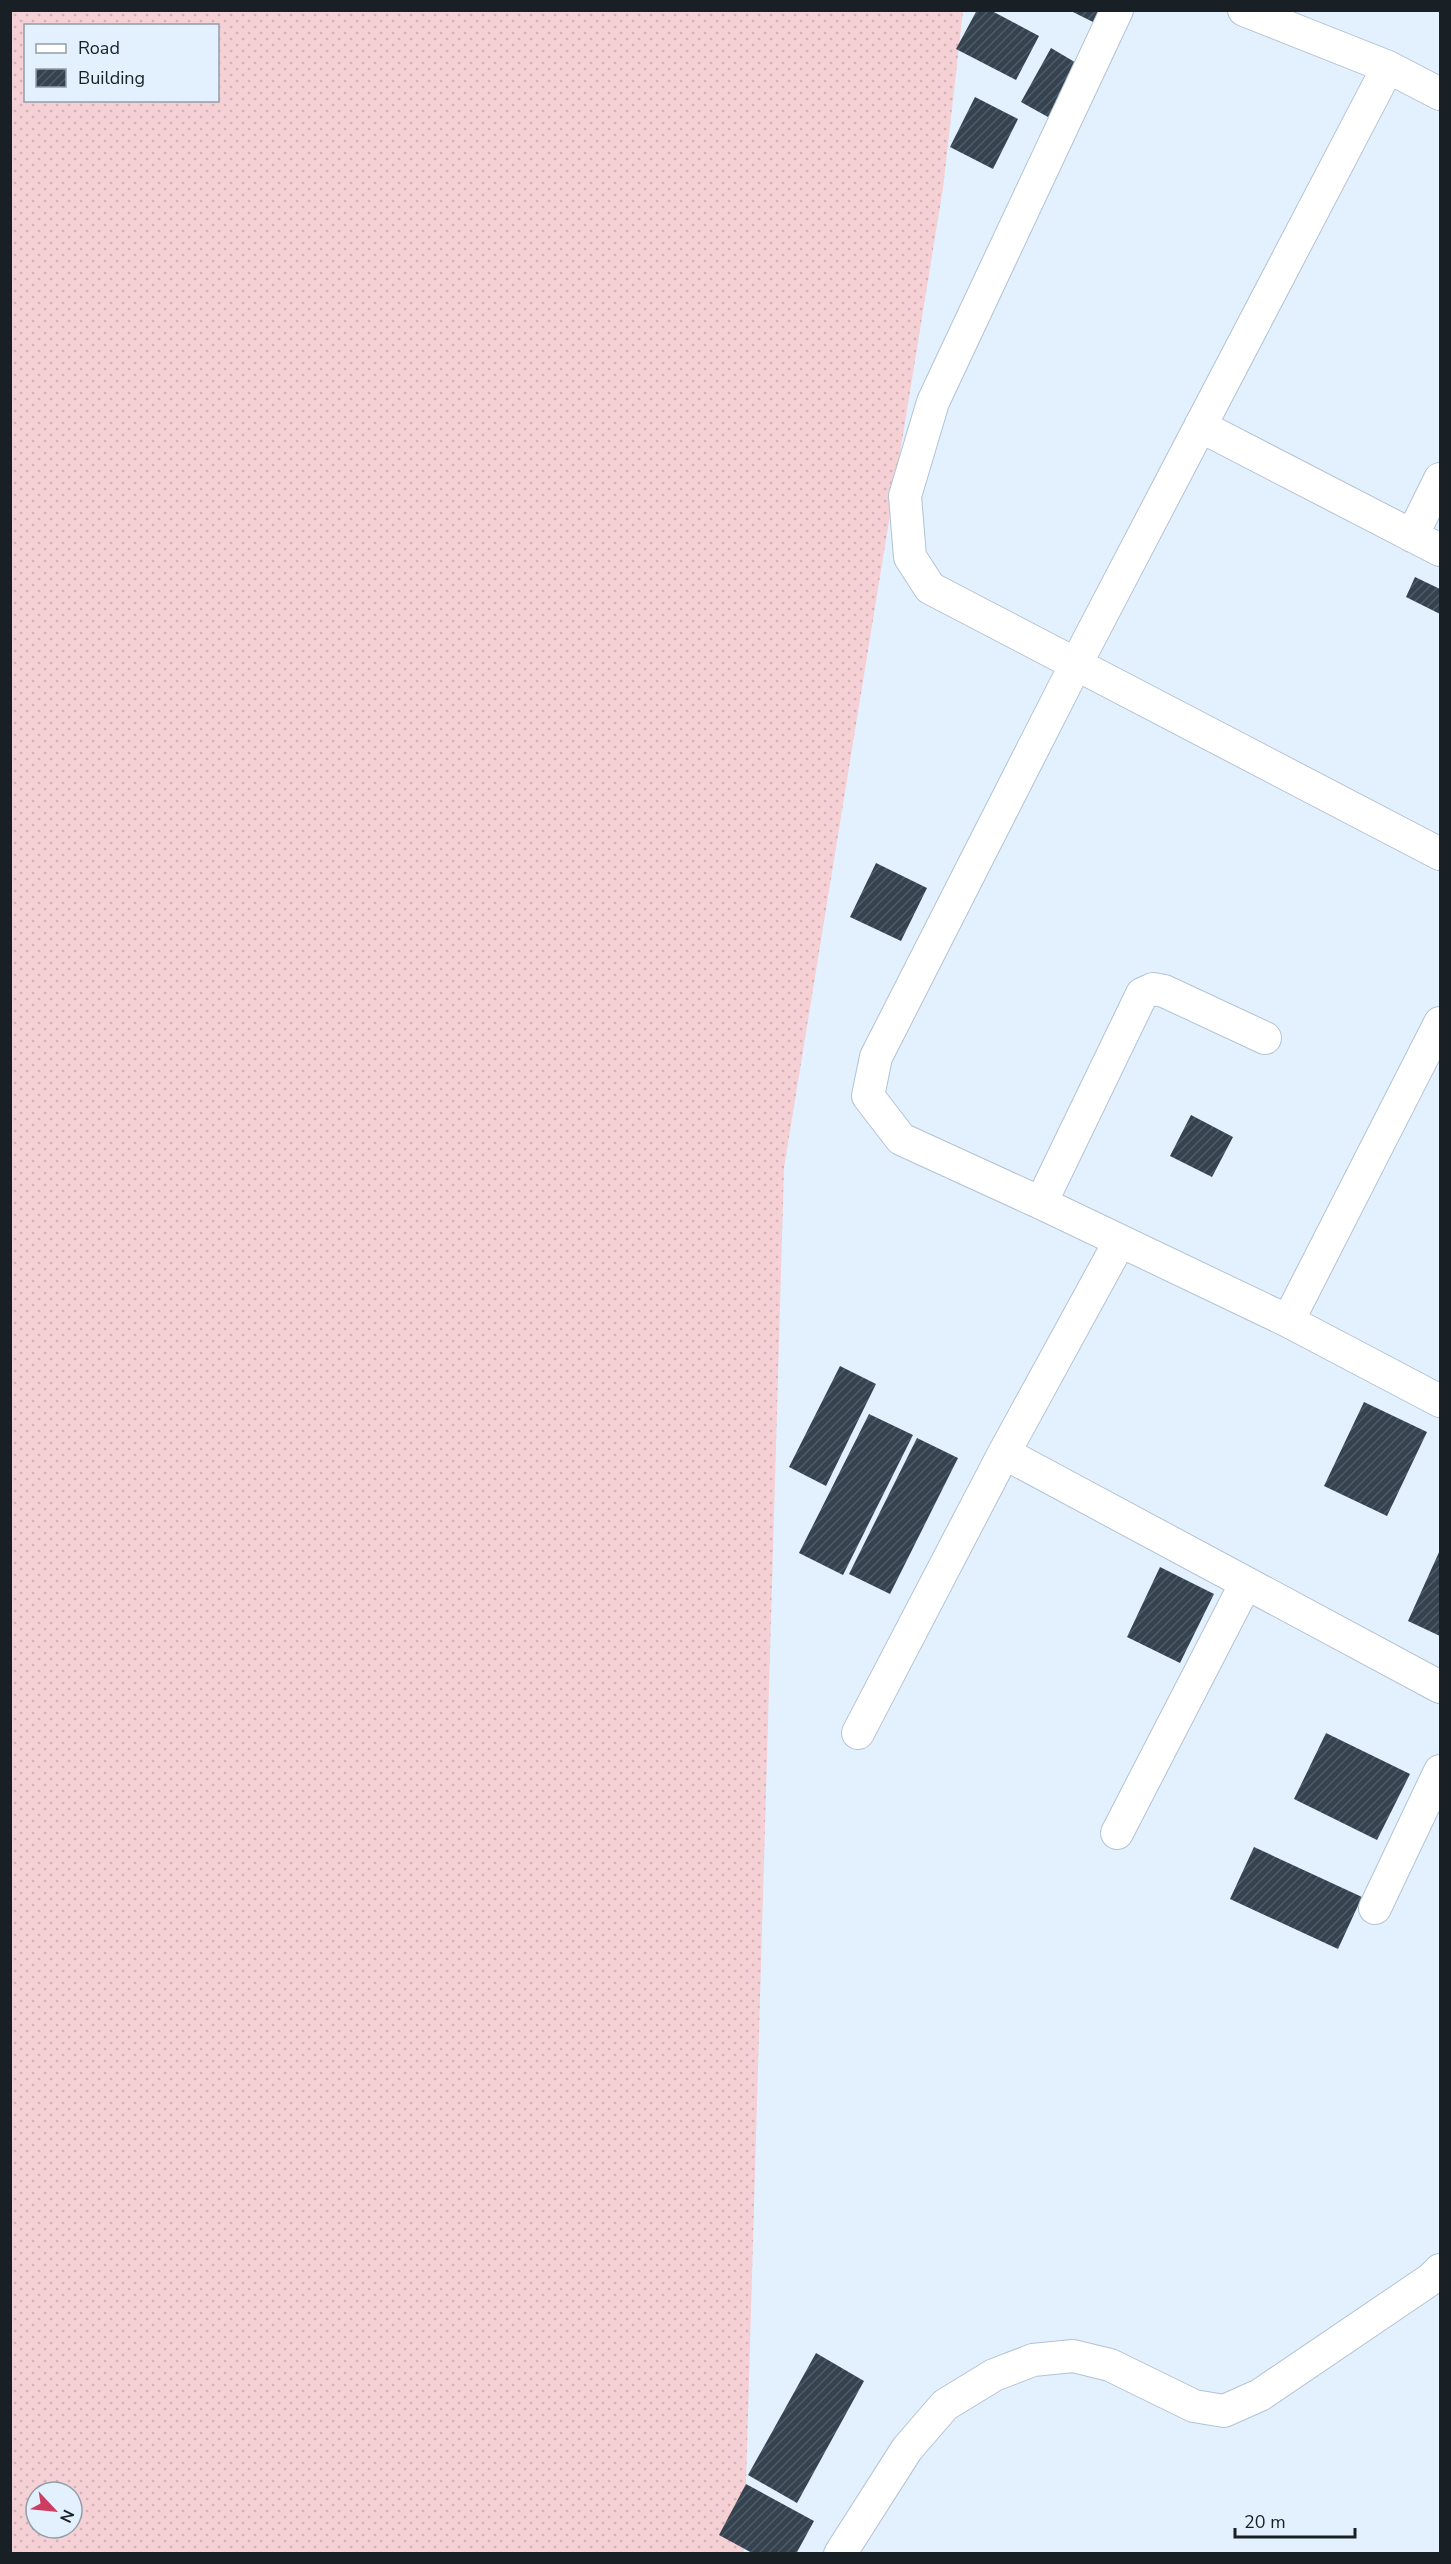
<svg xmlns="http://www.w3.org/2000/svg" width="1451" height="2564" viewBox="0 0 1451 2564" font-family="'Nunito Sans',sans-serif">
<defs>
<pattern id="grass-dots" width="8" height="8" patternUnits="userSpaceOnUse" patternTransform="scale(1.5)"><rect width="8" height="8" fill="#f5d0d5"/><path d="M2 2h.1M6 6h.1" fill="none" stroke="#d1b2b7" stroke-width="1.8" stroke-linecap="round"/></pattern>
<pattern id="building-hatch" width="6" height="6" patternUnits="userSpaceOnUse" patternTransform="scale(1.5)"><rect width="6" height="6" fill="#354350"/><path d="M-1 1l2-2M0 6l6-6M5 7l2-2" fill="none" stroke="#505b66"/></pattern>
</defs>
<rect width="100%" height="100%" fill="#e3f1fe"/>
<!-- grass -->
<path fill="url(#grass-dots)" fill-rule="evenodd" d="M11 11H963L943 188 784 1168 744 2553 11 2554ZM26 26H218V100H26ZM36 2492H72V2528H36Z"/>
<!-- building -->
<path fill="url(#building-hatch)" d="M977 10H990L1039 36 1016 80 956 49Z
M1069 10H1104L1097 24Z
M1051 48 1078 64 1048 117 1021 102Z
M975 97 1018 119 993 169 950 147Z
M1415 577 1440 589V614L1406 597Z
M876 863 927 888 901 941 850 917Z
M1191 1115 1233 1137 1212 1177 1170 1156Z
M840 1366 876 1384 826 1486 789 1467Z
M1364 1402 1427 1432 1387 1516 1324 1486Z
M869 1414 913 1435 843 1575 799 1553Z
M917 1438 958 1458 890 1594 849 1574Z
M1440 1550V1636L1408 1621Z
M1160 1567 1214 1594 1180 1663 1127 1637Z
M1326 1733 1410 1774 1377 1840 1294 1799Z
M1254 1847 1362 1897 1338 1949 1230 1899Z
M816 2353 864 2381 797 2503 748 2475Z
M746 2484 814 2521 796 2554H754L719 2535Z"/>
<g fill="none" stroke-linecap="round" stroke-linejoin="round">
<!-- minor casing -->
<g stroke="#b2c3d3" stroke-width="34">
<path id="minor" d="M1117 10 933 402 905 496 910 557 930 588 1440 854
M1244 10 1388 67 1440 94
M1388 67 1076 664 876 1057 868 1096 901 1139 1041 1203 1288 1321 1440 1401
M1200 426 1440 550
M1412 536 1440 479
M1041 1203 1142 994 1153 989 1164 991 1265 1038
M1288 1321 1440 1023
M1004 1453 1440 1687
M858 1733 1004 1453 1120 1241
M1117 1833 1246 1583
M1375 1908 1440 1771
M840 2554 907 2449 945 2405 994 2375 1033 2360 1073 2356 1110 2365 1194 2406 1224 2411 1260 2395 1431 2279 1440 2270"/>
</g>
<!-- minor -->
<use href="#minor" stroke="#fff" stroke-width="32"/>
</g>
<!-- border -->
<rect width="1451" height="2564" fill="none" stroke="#192025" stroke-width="24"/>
<!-- legend -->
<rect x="24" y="24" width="195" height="78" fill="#e3f1fe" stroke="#929da7" stroke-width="1.5"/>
<rect x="36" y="44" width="30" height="9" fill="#ffffff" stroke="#929da7" stroke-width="1.5"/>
<text x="78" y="54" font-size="18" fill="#192025">Road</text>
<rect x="36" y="69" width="30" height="18" fill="url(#building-hatch)" stroke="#929da7" stroke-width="1.5"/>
<text x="78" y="84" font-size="18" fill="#192025">Building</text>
<!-- north arrow -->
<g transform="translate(54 2510) rotate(116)"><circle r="28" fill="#e3f1fe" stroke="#929da7" stroke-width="1.5"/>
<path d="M0-4.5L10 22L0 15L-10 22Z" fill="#cc3d62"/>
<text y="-9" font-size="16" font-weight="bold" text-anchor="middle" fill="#192025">N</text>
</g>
<!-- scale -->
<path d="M1235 2528v9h120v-9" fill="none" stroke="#192025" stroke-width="3"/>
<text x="1244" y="2528" font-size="18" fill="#192025" stroke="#e3f1fe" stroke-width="4.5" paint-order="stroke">20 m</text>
</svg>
